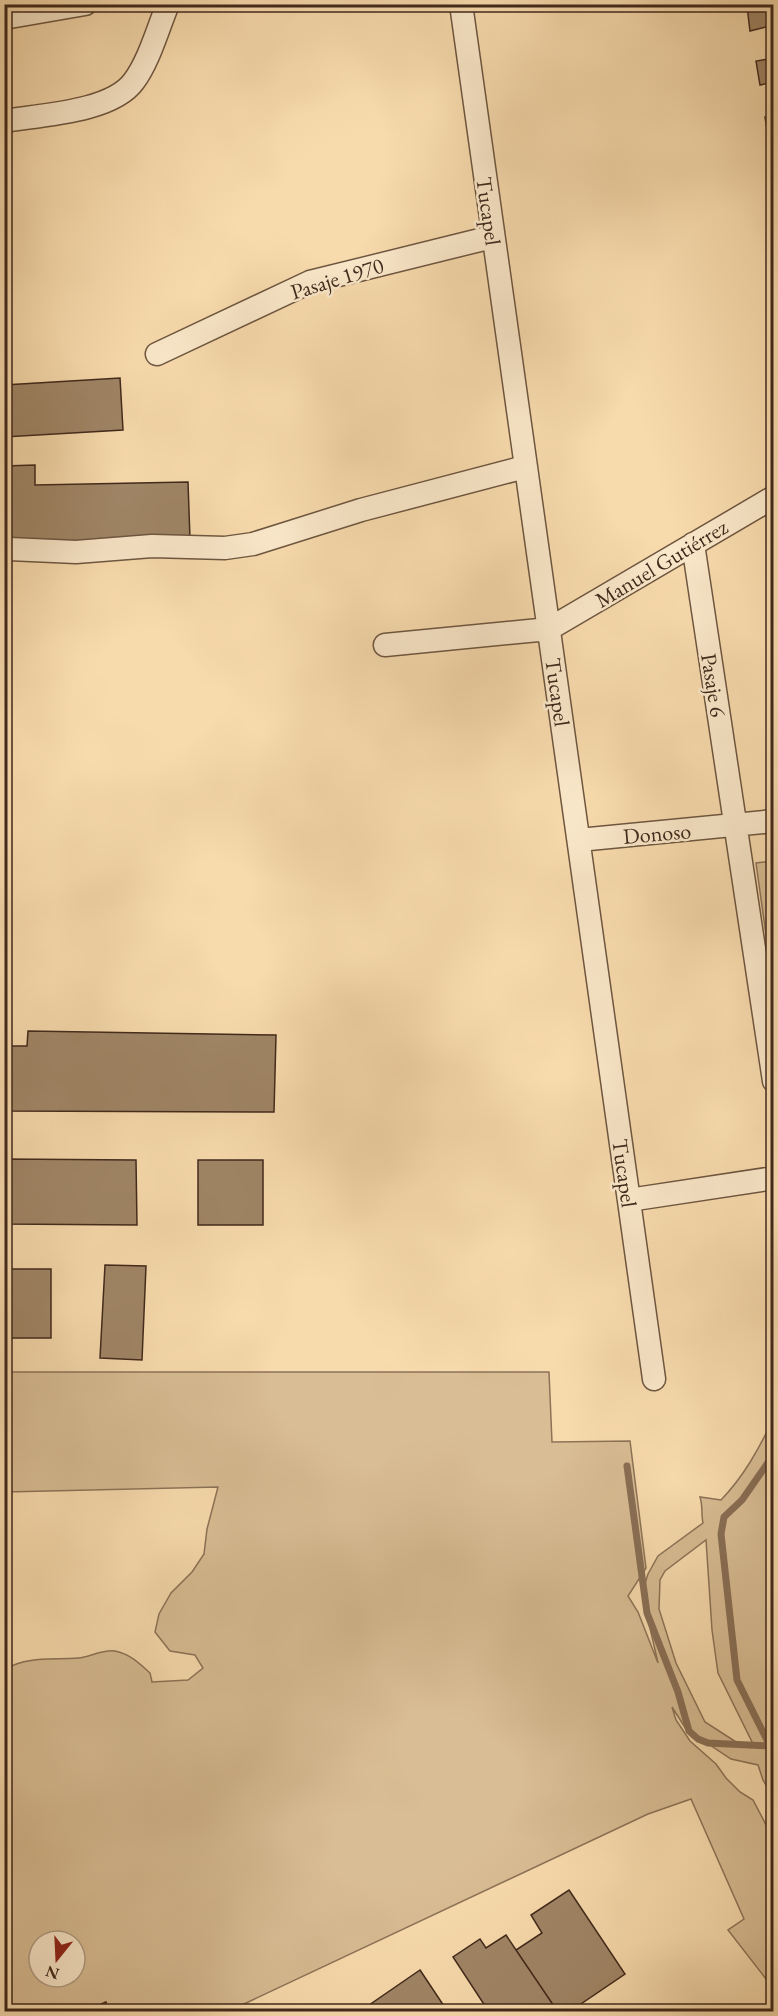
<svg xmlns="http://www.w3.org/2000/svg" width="778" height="2016" viewBox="0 0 778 2016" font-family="'EB Garamond',serif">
<rect width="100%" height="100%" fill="#f8dbad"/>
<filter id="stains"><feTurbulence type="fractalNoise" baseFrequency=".00333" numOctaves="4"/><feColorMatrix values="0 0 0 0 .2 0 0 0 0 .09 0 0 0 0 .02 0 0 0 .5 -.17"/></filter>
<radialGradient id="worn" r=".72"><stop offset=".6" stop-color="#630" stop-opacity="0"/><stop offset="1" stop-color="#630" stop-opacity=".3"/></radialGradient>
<!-- green -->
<path fill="#d9bd94" stroke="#8c7358" stroke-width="1.5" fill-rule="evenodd" d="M773 861H774L773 985 756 863Z
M5 1372H549L552 1442 630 1441 646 1568 628 1596 638 1612 658 1663 642 1593 648 1574 658 1556 703 1523C701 1514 703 1506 700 1497L721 1500C744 1476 759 1449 773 1419V1797L763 1780 758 1765 731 1759 686 1729 672 1707 676 1720 690 1741 716 1764 726 1778 740 1792 753 1800 773 1838V1988L728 1930 744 1919 691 1799 648 1814 229 2011H109L105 2002 86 2011 5 2012V1669C28 1656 52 1660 78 1658 90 1657 103 1649 115 1651 130 1654 139 1663 150 1673L152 1682 188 1680 203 1668 195 1655 170 1651 155 1632 159 1614 171 1593 192 1572 204 1554 207 1529 218 1487 5 1492ZM706 1540 712 1630 718 1673 754 1746 736 1742 705 1722 676 1663 659 1609 660 1580 665 1571ZM39 1941H75V1977H39Z"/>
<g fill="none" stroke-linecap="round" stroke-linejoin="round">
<!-- stream -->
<path stroke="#896f56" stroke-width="7" d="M774 1454 742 1500 724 1517 721 1534 737 1680 774 1754
M627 1466 647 1613 678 1692 689 1731 698 1739 708 1743 770 1746"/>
</g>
<!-- building -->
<path fill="#a08667" stroke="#40291c" stroke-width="1.5" d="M757 4H774V25L750 31 747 6Z
M774 58V82L760 85 756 61Z
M774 115V139L769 141 765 117Z
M120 378 123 430 4 437V385Z
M35 465V485L188 482 190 539 4 542V466Z
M28 1031 276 1035 274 1112 4 1111V1046H27Z
M4 1159 136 1160 137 1225 4 1224Z
M198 1160H263V1225H198Z
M105 1265 146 1266 142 1360 100 1358Z
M4 1269H51V1338H4Z
M569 1890 625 1974 569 2012H558L516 1950 542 1933 531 1915Z
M506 1935 516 1950 558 2012H489L453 1957 480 1939 486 1948Z
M420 1970 448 2012H359Z
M106 2002 109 2012H86Z"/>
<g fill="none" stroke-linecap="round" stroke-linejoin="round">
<!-- street casing -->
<g stroke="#6e5640" stroke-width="25">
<path id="street" d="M461 4 654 1379
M4 18 85 4
M4 121C41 115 112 112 134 81 149 61 158 28 168 4
M157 354 310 282 492 237
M693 544 774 1081
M9 549 76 552 152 546 225 548 253 544 361 510 525 467
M385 645 549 629 774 497
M579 840 774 821
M629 1200 774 1178"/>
</g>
<!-- street -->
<use href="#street" stroke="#fae8ca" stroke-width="22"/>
</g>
<g text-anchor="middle" stroke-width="5" stroke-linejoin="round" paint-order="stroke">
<!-- street labels -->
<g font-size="22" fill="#40291c" stroke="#fae8ca">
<text transform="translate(489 211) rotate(82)" y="8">Tucapel</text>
<text transform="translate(337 278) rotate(-17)" y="8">Pasaje 1970</text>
<text transform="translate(661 563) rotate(-31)" y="8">Manuel Gutiérrez</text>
<text transform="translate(714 685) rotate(81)" y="8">Pasaje 6</text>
<text transform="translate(558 692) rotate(82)" y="8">Tucapel</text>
<text transform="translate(657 833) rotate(-5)" y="8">Donoso</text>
<text transform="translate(625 1173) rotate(82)" y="8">Tucapel</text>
</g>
</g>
<!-- margin -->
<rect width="778" height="2016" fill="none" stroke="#f8dbad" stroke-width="24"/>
<rect x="6" y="6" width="766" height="2004" fill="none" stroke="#40291c" stroke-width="3"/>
<rect x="12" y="12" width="754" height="1992" fill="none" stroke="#40291c" stroke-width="1.5"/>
<!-- north arrow -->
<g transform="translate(57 1959) rotate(198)"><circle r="28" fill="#fae8ca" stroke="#b09c84" stroke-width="1.5"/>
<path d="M0-4.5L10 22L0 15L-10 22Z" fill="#8f2418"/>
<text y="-9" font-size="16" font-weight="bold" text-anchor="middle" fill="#40291c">N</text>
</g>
<rect width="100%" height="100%" filter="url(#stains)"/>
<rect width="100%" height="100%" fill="url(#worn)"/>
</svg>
